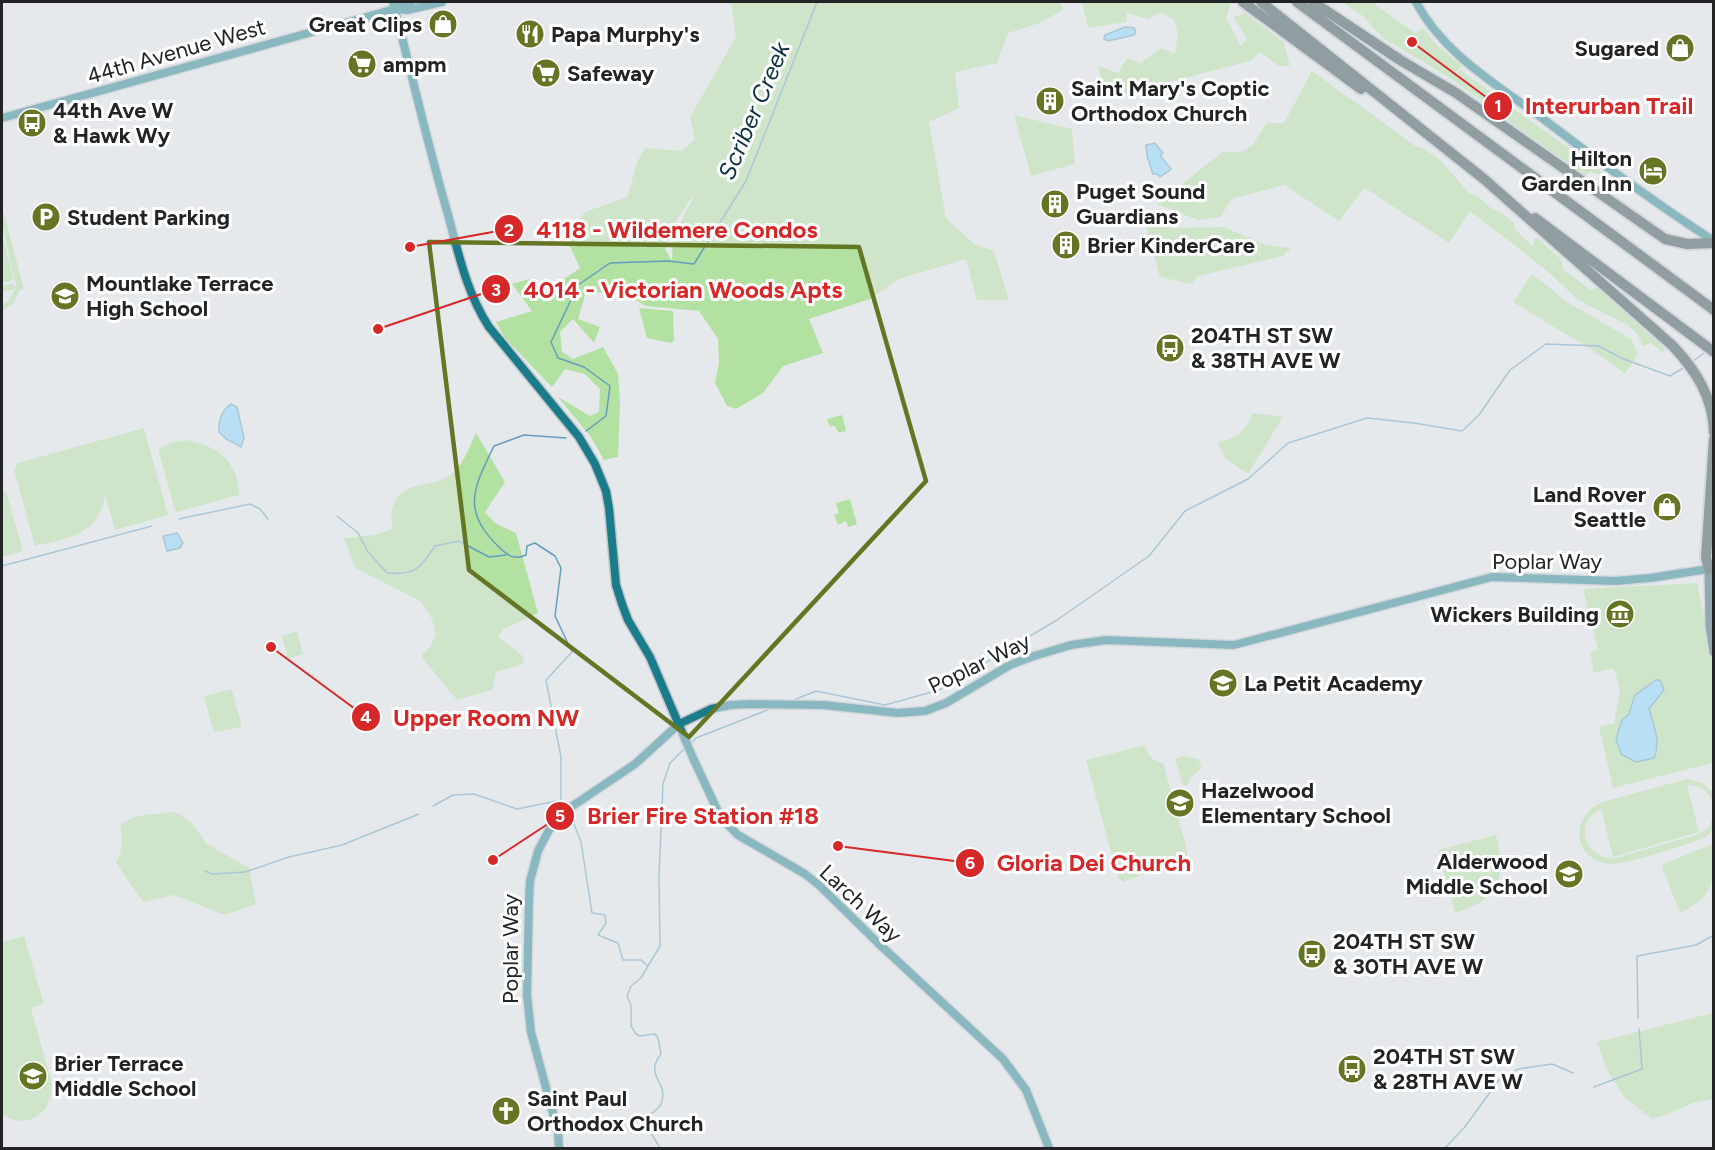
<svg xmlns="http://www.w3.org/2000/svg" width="1715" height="1150" viewBox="0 0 1715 1150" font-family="Figtree,sans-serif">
<rect width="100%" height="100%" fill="#e6e9ec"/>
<!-- green -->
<path fill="#b2e1a1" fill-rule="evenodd" d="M731 2H1061L1063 10 1040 23 1008 33 997 63 955 72 959 108 929 122 946 218 974 244 994 251 1009 300H977L966 259 899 279 870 299 809 319 823 353 783 366 763 393 736 409 727 406 715 383 719 362 718 339 699 311 646 306 624 294 586 292 578 319 600 327 594 343 573 319 560 332 562 352 573 359 603 347 618 374 620 403 618 457 604 460 591 437 558 397 590 416 599 412 600 389 585 374 565 369 552 387 505 338 496 322 532 311 512 284 529 279 547 291 580 268 565 236 585 212 627 197 638 160 646 148 682 151 695 139 690 117 736 37ZM697 190 673 237 672 261 665 249 678 217Z
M1082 2H1229L1231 3 1226 18 1241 46 1247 39 1233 17 1245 13 1284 43 1290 66H1279L1260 52 1250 61 1105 99 1098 66 1118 73 1127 58 1140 63 1161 48 1175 54 1178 34 1174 20 1161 12 1148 19 1127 13 1126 22 1088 28Z
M1342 2H1372L1415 33 1423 28 1437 45 1462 66 1453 75 1460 70 1620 185 1591 171 1585 176 1450 78 1383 38 1363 16Z
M1312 71 1417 147 1423 148 1440 160 1469 193 1479 197 1492 209 1500 212 1514 223 1515 229 1532 246H1534V240L1536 238 1539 240 1561 259 1563 269 1591 290 1598 287 1622 306 1665 344 1663 353 1651 343 1643 346 1636 333 1628 325 1578 300 1545 269 1470 211 1449 243 1365 188 1339 221 1284 185 1232 199 1220 217 1198 220 1156 204 1223 152H1243L1252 145 1267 123H1284Z
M1014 115 1072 129 1075 164 1031 176Z
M2 206 24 289 20 290 13 304 2 311V305L9 300 15 289 2 292V286L13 283 15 288 16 285 2 226Z
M1142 211 1172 228 1224 227 1266 245 1291 248 1283 256 1199 276 1191 284 1160 277Z
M2 234 14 280 2 283Z
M1532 274 1567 302 1631 339 1638 354 1625 374 1592 350 1513 302Z
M639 308 673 311 674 340 671 343 647 338Z
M1253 413 1283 417 1248 474 1226 459 1217 443C1238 437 1244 434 1253 413Z
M842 415 846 431 839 433 834 425 830 427 827 419Z
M144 428 168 515 115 530 105 494C100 535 69 538 35 546L14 470 18 463Z
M476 433 505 482 485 512 495 523 516 533 538 613 503 629 498 637 522 655 524 664 496 672 492 690 457 700 421 656 431 645 436 635 432 619 420 601 355 568 344 538 375 535 392 529C392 523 391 516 392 510 399 479 429 489 449 476 463 466 469 448 476 433Z
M186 440C216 444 239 462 239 495L177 512 175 510 158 449 170 443Z
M6 491 23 551 2 557V492Z
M850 499 857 524 848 527 846 521 838 525 834 515 839 513 836 503Z
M1697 583 1713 660V763L1613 788 1599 727 1614 723 1620 690 1614 668 1594 673 1590 652 1598 649 1583 589Z
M297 631 303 654 288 659 282 636Z
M232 689 242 727 216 732 213 730 204 696Z
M1145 745C1148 755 1152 761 1163 763L1186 846 1187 858 1123 882 1118 878 1086 760Z
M1185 756 1200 760 1199 764 1202 767 1189 780 1188 785 1183 786 1175 759Z
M1687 779 1702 783 1713 792V803C1709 791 1700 785 1687 785L1699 832 1613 857 1601 809C1572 822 1585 860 1615 858L1696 835 1708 828 1713 818V830L1706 837C1694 843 1626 864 1613 864 1574 863 1567 818 1602 802Z
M175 812 191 822 206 843 249 868 256 904 225 915 174 895 143 902 116 863C123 850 123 838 120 825L136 816Z
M1496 835C1507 878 1500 900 1455 913L1439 853 1441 849Z
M1713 844C1714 881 1715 896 1680 913L1662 867 1663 864Z
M24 936 44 1004 31 1008 52 1083C53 1113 28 1132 2 1114V942Z
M1713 1013V1099L1693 1103 1666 1115 1652 1119 1624 1097 1607 1070 1597 1042Z"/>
<!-- water -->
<path fill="#81d3fd" stroke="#649ebc" stroke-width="1.5" d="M1125 27 1134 28 1136 32 1134 35 1108 41 1104 39 1105 35Z
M1155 143 1163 153 1160 155 1171 169 1160 177 1157 174H1153L1147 156 1146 145Z
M231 404 237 407 244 438 241 447 226 439 219 432C218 421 222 410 231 404Z
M177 533 183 543 180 548 167 551 163 536Z
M1656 680H1660L1664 690 1649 709C1654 726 1661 741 1654 758L1636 762 1621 754 1616 739 1622 720 1629 714 1635 695Z"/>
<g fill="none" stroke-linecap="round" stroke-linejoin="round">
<!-- stream -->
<path stroke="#649ebc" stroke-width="1.5" d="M1691 363 1706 351
M586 431 606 416 610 386 584 367 558 358 551 342 578 285 610 263 668 261 694 264 746 181 817 2
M337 516 358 533 368 552 387 573C416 575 419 569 435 546L459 541 489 557 506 555
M179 519 250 504 260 509 268 519
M2 566 152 526
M791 701 816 691 885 705 939 690 1057 620 1149 556 1185 511 1248 479 1288 443 1367 418 1414 423 1462 431 1479 415 1510 370 1546 344 1599 346 1621 358 1670 376 1685 367
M690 744 696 738 770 709
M433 806 453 795 474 794 517 809 561 800V757L546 680 572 652 555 616 561 568 555 556 535 543 527 546 526 555C515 560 508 556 500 548 461 511 473 489 494 446L524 435 566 438
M572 819 581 842 592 913 605 915 606 923 598 935 618 943 623 960H641L648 966 641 978 631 986 627 996 631 1005V1026L636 1034 640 1036 655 1034 658 1038 661 1054C643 1077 670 1082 661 1104 659 1109 652 1112 648 1117L651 1133 660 1148
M205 871 212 874 245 872 289 857 342 845 419 814
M648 966 660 946 659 876 663 784 670 763 686 747
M1638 1018 1637 956 1696 945 1714 935
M1594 1087 1642 1069 1639 1029
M1445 1148 1464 1128 1499 1080 1518 1069 1552 1064 1573 1073"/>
<!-- secondary casing -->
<g stroke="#c3c5c8" stroke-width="11">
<path id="secondary" d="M393 2C411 71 427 142 447 211 458 251 466 292 489 327L579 437 595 464 606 491 609 508 616 585 622 604 628 620 650 657 693 758 721 818 738 835 805 874 820 886 878 943 1003 1059 1026 1090 1049 1148
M1416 2C1444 55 1499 86 1546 121 1601 163 1656 204 1714 241
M396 9 407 10 442 2
M2 118 395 9 411 2
M559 1148 558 1132 531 1032 527 995 529 900 530 881 538 851 549 830 571 807 635 764 679 724 711 709 731 705 750 704 823 705 898 713 925 711 946 703 1010 665 1031 657 1071 645 1106 640 1234 645 1492 577 1615 581 1650 578 1709 569"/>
</g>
<!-- primary casing -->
<g stroke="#c3c5c8" stroke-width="12">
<path id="primary" d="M1714 568 1709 569 1710 626 1714 652"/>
</g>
<!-- motorway casing -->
<g stroke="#c3c5c8" stroke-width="14">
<path id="motorway" d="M1243 2 1361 89
M1261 2 1484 179 1673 346C1696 371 1713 397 1714 432
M1297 2 1714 310
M1313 2 1400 60 1456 93 1665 239 1687 244 1714 243
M1535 218 1714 352
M1709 569 1706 558 1714 439"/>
</g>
<!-- secondary -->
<use href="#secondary" stroke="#1a7c8b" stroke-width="8"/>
<!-- primary -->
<use href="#primary" stroke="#2b5c64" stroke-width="9"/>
<!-- motorway -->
<use href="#motorway" stroke="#284146" stroke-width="10"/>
</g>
<!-- marked area -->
<path d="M0 0H1715V1150H0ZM429 242 859 247 926 481 689 737 469 570Z" fill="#e6e9ec" fill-opacity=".55" fill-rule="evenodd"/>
<path fill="none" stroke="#647523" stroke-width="4.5" stroke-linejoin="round" d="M429 242 859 247 926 481 689 737 469 570Z"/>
<!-- icons -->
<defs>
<g id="shop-disc" transform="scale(1.5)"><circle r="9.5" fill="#647523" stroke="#fff"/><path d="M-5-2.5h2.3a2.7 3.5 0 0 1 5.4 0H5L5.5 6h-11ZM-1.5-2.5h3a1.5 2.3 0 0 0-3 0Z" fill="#fff"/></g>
<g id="restaurant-disc" transform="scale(1.5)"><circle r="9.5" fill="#647523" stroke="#fff"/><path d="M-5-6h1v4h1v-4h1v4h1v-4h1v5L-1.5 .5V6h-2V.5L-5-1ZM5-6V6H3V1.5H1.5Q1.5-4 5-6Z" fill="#fff"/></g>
<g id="supermarket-disc" transform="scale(1.5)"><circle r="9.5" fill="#647523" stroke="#fff"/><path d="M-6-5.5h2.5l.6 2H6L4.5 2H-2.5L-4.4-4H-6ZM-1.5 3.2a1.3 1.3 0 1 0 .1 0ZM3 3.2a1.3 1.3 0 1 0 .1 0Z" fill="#fff"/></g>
<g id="building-disc" transform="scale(1.5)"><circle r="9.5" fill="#647523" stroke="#fff"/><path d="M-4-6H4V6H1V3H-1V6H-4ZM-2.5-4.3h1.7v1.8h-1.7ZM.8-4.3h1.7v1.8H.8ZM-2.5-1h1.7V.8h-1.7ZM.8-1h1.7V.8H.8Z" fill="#fff"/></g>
<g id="bus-disc" transform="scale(1.5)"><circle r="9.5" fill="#647523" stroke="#fff"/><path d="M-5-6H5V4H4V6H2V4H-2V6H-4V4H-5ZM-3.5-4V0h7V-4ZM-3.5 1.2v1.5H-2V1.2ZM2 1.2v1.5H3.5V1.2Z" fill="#fff"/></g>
<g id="hotel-disc" transform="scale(1.5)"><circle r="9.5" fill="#647523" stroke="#fff"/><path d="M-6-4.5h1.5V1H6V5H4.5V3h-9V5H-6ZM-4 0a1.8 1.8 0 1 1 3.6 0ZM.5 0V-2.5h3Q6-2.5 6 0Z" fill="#fff"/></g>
<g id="parking-disc" transform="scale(1.5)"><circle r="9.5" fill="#647523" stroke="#fff"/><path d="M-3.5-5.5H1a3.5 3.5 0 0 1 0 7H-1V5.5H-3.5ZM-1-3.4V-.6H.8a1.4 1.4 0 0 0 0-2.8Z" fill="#fff"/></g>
<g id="school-disc" transform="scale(1.5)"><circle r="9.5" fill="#647523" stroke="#fff"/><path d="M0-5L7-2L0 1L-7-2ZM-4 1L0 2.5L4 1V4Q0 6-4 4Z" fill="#fff"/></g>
<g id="museum-disc" transform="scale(1.5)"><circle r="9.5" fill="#647523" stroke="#fff"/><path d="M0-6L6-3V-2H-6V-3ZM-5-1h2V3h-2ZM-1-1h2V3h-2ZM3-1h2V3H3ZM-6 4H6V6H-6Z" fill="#fff"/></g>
<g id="church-disc" transform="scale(1.5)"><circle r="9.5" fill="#647523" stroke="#fff"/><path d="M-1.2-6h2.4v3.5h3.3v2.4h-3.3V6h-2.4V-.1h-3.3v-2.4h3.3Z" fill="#fff"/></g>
</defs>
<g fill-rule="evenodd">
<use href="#shop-disc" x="443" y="24"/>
<use href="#restaurant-disc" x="530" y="34"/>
<use href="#shop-disc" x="1680" y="48"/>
<use href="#supermarket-disc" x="362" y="64"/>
<use href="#supermarket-disc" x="546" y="73"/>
<use href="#building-disc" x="1050" y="101"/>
<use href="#bus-disc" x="32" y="123"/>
<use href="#hotel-disc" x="1653" y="171"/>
<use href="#building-disc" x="1055" y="204"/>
<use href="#parking-disc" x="46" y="217"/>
<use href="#building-disc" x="1066" y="245"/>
<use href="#school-disc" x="65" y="296"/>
<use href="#bus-disc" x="1170" y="348"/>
<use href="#shop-disc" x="1667" y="507"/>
<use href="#museum-disc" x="1620" y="614"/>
<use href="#school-disc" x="1223" y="683"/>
<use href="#school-disc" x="1180" y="803"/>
<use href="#school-disc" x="1569" y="874"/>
<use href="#bus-disc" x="1312" y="954"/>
<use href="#bus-disc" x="1352" y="1069"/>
<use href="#school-disc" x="33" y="1076"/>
<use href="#church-disc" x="506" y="1111"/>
</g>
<g text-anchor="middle" stroke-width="6" stroke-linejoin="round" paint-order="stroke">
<!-- poi labels -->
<g font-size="22" font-weight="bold" fill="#222324" stroke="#fff" text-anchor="start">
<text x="422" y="32" text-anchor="end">Great Clips</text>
<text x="551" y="42">Papa Murphy's</text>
<text x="1659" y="56" text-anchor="end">Sugared</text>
<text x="383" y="72">ampm</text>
<text x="567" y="81">Safeway</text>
<text x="1071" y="96">Saint Mary's Coptic<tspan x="1071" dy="25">Orthodox Church</tspan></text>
<text x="53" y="118">44th Ave W<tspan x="53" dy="25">&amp; Hawk Wy</tspan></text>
<text x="1632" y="166" text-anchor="end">Hilton<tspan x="1632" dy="25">Garden Inn</tspan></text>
<text x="1076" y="199">Puget Sound<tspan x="1076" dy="25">Guardians</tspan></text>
<text x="67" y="225">Student Parking</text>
<text x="1087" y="253">Brier KinderCare</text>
<text x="86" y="291">Mountlake Terrace<tspan x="86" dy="25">High School</tspan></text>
<text x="1191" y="343">204TH ST SW<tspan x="1191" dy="25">&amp; 38TH AVE W</tspan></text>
<text x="1646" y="502" text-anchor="end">Land Rover<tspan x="1646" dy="25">Seattle</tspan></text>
<text x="1599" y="622" text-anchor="end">Wickers Building</text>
<text x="1244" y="691">La Petit Academy</text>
<text x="1201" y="798">Hazelwood<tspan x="1201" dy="25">Elementary School</tspan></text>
<text x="1548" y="869" text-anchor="end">Alderwood<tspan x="1548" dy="25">Middle School</tspan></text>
<text x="1333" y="949">204TH ST SW<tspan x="1333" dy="25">&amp; 30TH AVE W</tspan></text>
<text x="1373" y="1064">204TH ST SW<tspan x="1373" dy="25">&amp; 28TH AVE W</tspan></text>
<text x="54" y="1071">Brier Terrace<tspan x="54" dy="25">Middle School</tspan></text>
<text x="527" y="1106">Saint Paul<tspan x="527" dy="25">Orthodox Church</tspan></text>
</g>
<!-- street labels -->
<g font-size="22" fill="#222324" stroke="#fff">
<text transform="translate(176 51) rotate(-16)" y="8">44th Avenue West</text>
<text x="1547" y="569">Poplar Way</text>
<text transform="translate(979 663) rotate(-26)" y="8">Poplar Way</text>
<text transform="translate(861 903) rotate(43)" y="8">Larch Way</text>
<text transform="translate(510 949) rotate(-90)" y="8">Poplar Way</text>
</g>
<!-- water labels -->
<g font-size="24" font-style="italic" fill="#0b3142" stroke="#fff">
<text transform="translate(754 111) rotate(-67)" y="8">Scriber Creek</text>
</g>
</g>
<!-- callouts -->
<path fill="none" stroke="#d62828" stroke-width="2" d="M1412 42L1498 106M410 247L509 229M378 329L496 289M271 647L366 717M493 860L560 816M838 846L970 863"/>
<g fill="#d62828" stroke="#fff" stroke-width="2">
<circle cx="1412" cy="42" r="6"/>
<circle cx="410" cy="247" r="6"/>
<circle cx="378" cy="329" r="6"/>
<circle cx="271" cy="647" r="6"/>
<circle cx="493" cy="860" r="6"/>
<circle cx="838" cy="846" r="6"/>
<circle cx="1498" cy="106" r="15"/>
<circle cx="509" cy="229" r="15"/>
<circle cx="496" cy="289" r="15"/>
<circle cx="366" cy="717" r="15"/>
<circle cx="560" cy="816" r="15"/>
<circle cx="970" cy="863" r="15"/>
</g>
<g font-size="18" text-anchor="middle" font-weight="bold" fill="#fff">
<text x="1498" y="112">1</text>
<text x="509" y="236">2</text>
<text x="496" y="296">3</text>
<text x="366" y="723">4</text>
<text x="560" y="822">5</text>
<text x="970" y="869">6</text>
</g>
<g font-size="24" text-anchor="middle" font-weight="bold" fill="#d62828" stroke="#fff" stroke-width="6" stroke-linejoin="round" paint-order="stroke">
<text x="1609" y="114">Interurban Trail</text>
<text x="677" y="238">4118 - Wildemere Condos</text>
<text x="683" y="298">4014 - Victorian Woods Apts</text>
<text x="486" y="726">Upper Room NW</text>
<text x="703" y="824">Brier Fire Station #18</text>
<text x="1094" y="871">Gloria Dei Church</text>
</g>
<!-- border -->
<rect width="1715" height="1150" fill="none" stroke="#222324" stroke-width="6"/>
</svg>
